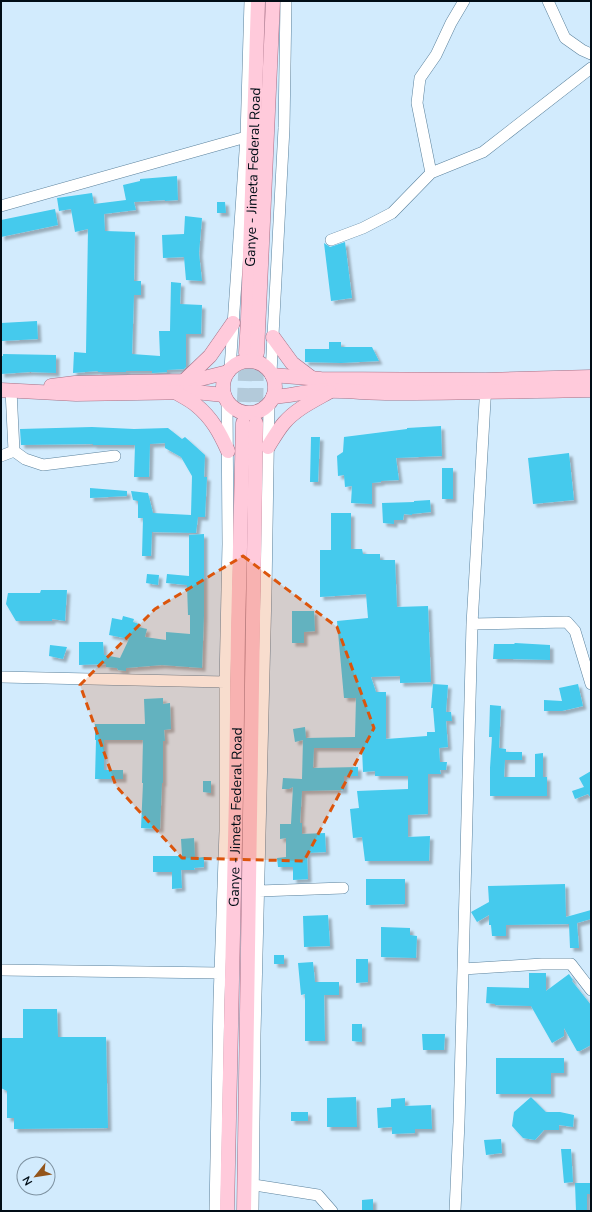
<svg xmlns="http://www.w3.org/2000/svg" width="592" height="1212" viewBox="0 0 592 1212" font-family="'Nunito Sans',sans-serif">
<defs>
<filter id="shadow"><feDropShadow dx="3.5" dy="3.5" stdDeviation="1" flood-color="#0004"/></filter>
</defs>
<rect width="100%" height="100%" fill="#d2ebfd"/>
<!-- building -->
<path fill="#44caed" filter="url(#shadow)" d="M177 176 178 200 165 201V200L134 202 136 210 104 214 105 231 135 232 134 281H141V295H134L132 354 160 356 159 331H170L171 282 181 283 180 304 202 305 201 334H186V367L184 369 167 370V372L152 373V371H126V372H98V371L73 373 74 352 86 353 88 229 75 232 71 209 59 211 57 198 92 193 94 204 126 200 123 185 140 181V179Z
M217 202H225L226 213H217Z
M55 209 58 225 1 237V220Z
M185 216 202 218 199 253 202 281 186 280 184 257 163 258 162 235 184 234Z
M345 242 352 298 331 301 324 243 330 247Z
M37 321 38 339 2 341 1 323Z
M329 342H341V347H372L379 361 341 363 305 362V349H329Z
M3 354 56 355V373L30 372 1 374V356H3Z
M441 426 442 456 396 458 399 480 381 481V482L372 483V504L351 503 352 486 345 487 344 475 338 476 337 456 343 452 344 437 407 429V428Z
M92 427 134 429 168 428 182 439 185 437 205 455 204 477H207L205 517H198L196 533 152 532 151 556H142L143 518H138V501L133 500 131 491 148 493 153 513 191 515 192 476 181 457 165 448V443L150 444 149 477H134L135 445H93V444L21 445 20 429Z
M311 437H320L318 482H310Z
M569 453 574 500 533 504 528 458Z
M442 468H453V499H442Z
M90 488 127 491V496L90 498Z
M430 500 431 512 412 514V515L404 514 403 520H394V524L383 523 382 503 414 502V501Z
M331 513H351V549H362L363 554H380V560H395L397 607 428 606 431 682 400 683V676L371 677 376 692H386V739L427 736V732H435L433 708H431L433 684 448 685 446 712H451L452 721H446L448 747 439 748 440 762H447L446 770H440L441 774H428V814L408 815V837L430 836 429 861H365L362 837 353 838 350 809 359 808 357 791 408 789V776H375V771L363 772 362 748H314L313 768 358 767V776H344V790L302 791 300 823H302V834L325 833 326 852 307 853 308 879 293 880V867H278L277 858 286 857V838L280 839V824H291L293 787 289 789H282L283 778 302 779 303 740 295 742 293 729 305 727 306 738 355 737 356 698H344L337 621 368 618 366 594 320 597V550H331Z
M204 534V615L202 668 162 665 126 668V671L118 670 117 668 106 667V664L79 665V642H103L104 655 120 658 129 639 109 635 112 618 122 620 123 616 134 619 133 622 139 624 138 627 147 629 145 637 166 640V632L190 634V615H188L187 585 166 583 167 574 189 576V535Z
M147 574 159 575 158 585 146 583Z
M41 590H67L65 621 52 619V621H16L6 604 8 593H40Z
M292 611H314L315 631 304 632V643H292Z
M515 643 550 645V660L512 659H493L494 644H514Z
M50 645 67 647 63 659 49 656Z
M578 684 583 706 562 711H544V700L562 701 559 688Z
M163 698V704L170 703 171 729 164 730 165 741H163V783H162L160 829 141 828 143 783H142L143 740H104V770H123V779H95L96 740H95V724H145L144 699Z
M490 705 501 706 499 748 506 749V752H522V760H505L504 777H535V754L543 753V777H547V796H490V768L492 737H489Z
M591 771V798L588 794 575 799 572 791 584 787 579 778Z
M203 781H211V793L203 792Z
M194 838 195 858 204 857V867L194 868 195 870H181L182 888 172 889V872H153V856H182L181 839Z
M366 879H405V904L366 905Z
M565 884 566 917 591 910V919L577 923 579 948H570L569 924 506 925V936H492L491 925H489V915L477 922 471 912 489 902 488 886Z
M328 915 330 946 304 947 303 916Z
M381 927 410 928V935L417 936 416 958 381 957Z
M274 955H284V964H274Z
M356 959H368V982L356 983Z
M313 962 315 982H339V995H324L325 1041H305V994L301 995 298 963Z
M529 973H546V991L569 974 573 980 572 981 591 1005V1045L580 1051H577L564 1028V1036L552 1043 531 1006 495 1005V1004L486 1003 487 987 529 988Z
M23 1009H57L58 1037H106L108 1128 14 1129V1118H7V1091L1 1088V1038H23Z
M352 1024H362V1042L352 1041Z
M422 1034H445L444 1050H423Z
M496 1058H564V1073H551V1094H496Z
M356 1097 357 1127H327V1098Z
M531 1097 546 1112H560L574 1115 573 1127 559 1125V1130H544L535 1140 523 1138 512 1126 514 1112Z
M405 1098V1106L431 1105 432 1129H415V1133L392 1134V1127L378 1128 377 1108 391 1107V1099Z
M291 1112H308V1121H291Z
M501 1139 502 1153 486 1155 484 1140Z
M561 1149H571L573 1182 564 1183Z
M575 1183H591V1194H587V1211H576Z
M373 1199V1211H362V1200Z"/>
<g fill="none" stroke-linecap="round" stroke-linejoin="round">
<!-- major-tunnel -->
<path stroke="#b3cada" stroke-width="14" stroke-dasharray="14 7" stroke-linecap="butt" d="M243 423 246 353
M256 423 257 353"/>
<!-- minor casing -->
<g stroke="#5b829d" stroke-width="12">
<path id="minor" d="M548 1 565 38 582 50 591 54
M431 173 417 103 420 78 436 55 451 23 464 1
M1 206 246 137
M331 240 363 228 392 213 431 173 483 152 591 68
M230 369 246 137 250 1
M271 373 284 128 286 1
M11 390 14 451 25 459 43 465 115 456
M1 456 14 451
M472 624 567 622 575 631 591 684
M1 677 225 682
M259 891 343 888
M463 969 542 964H571L591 990
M1 970 220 973
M254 1185 318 1195 332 1211
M215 1211 219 1000 225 831V682L228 544 227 401
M253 1211 255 1034 266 591 269 405
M455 1211 459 1122 472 624 486 384"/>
</g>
<!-- major casing -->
<g stroke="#a67186" stroke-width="15">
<g id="major">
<path d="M273 337 292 363 313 379"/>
<path id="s1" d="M246 353 248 319 258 1"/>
<path d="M257 353 273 1"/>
<circle cx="249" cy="387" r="26"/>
<path d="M272 375 321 379 486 380 591 377"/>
<path d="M184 381 210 356 233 323"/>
<path d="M51 386 75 383 184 381 196 380 228 372"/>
<path d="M1 390 76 394 195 392 224 395"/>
<path d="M175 392C182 396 190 400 196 405 212 418 220 433 228 451"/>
<path d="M273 397C289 396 303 392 318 391 342 390 367 393 391 393 458 393 524 391 591 390"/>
<path d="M268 447C273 439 278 430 284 423 296 409 313 401 329 392"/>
<path id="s2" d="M227 1211 236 795 238 630 243 423"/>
<path d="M244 1211 256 423"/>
</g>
</g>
<!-- minor -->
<use href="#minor" stroke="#fff" stroke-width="11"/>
<!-- major -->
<use href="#major" stroke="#ffcadb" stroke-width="14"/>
</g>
<!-- marked area -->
<path fill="#dc550c" fill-opacity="0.2" stroke="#dc550c" stroke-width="3" stroke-dasharray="8 5" stroke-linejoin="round" d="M243 556 337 627 374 728 304 861 182 858 116 786 80 685 155 609Z"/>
<g text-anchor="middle" stroke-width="3" stroke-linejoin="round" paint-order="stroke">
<!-- street labels -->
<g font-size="14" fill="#010d16" stroke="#d2ebfd">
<text dy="5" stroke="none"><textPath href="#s1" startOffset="176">Ganye - Jimeta Federal Road</textPath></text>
<text dy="5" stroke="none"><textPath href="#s2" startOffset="394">Ganye - Jimeta Federal Road</textPath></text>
</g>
</g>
<!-- border -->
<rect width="592" height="1212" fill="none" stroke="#010d16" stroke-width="4"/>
<!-- north arrow -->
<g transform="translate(36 1176) rotate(240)"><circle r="19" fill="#d2ebfd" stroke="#7e92a1"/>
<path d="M0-3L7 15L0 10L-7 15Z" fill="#93551b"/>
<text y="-6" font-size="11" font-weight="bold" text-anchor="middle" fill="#010d16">N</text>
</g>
</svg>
